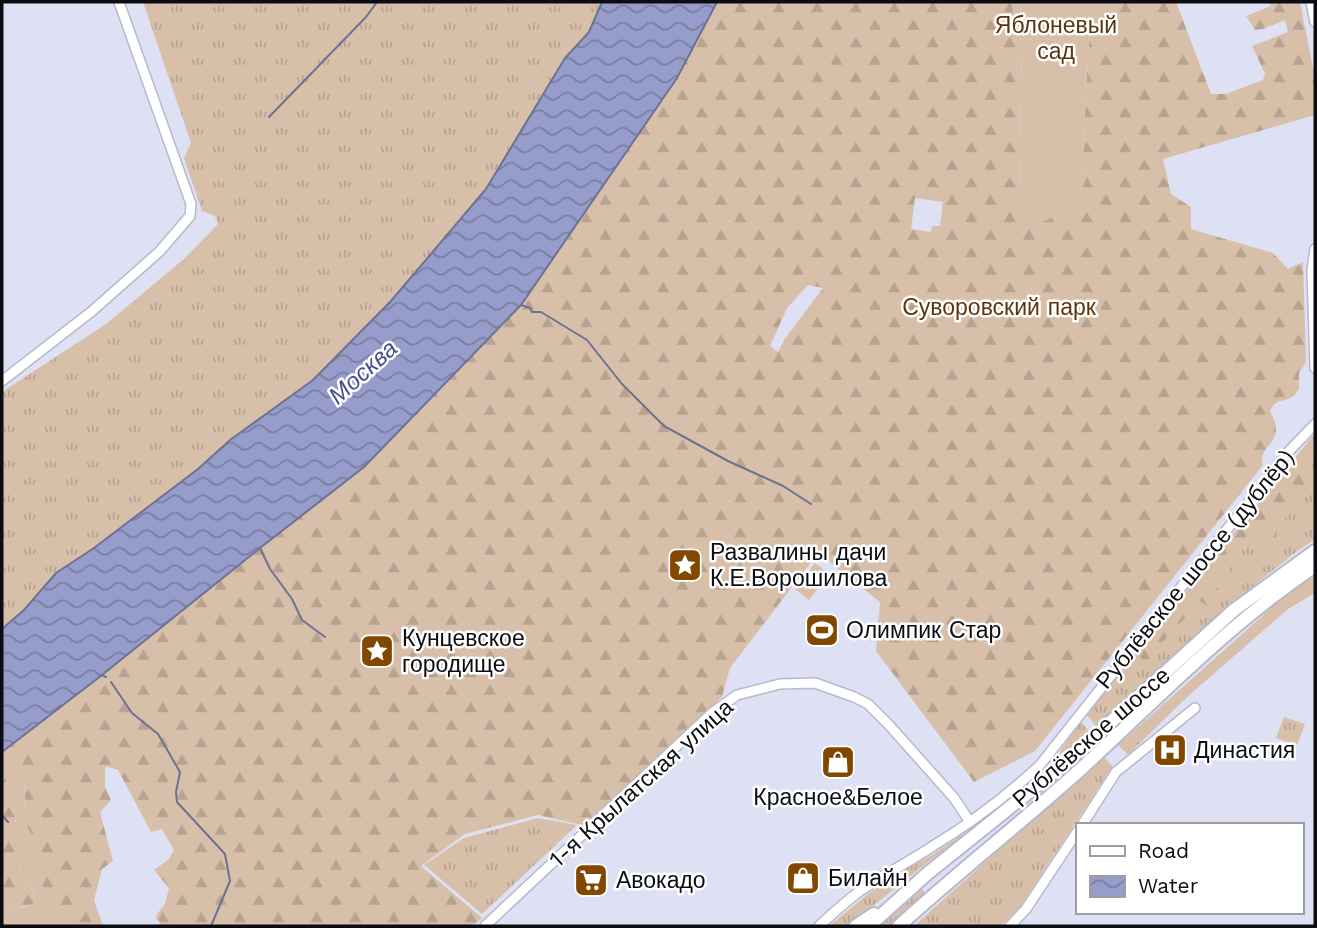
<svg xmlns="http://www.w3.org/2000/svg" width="1317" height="928" viewBox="0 0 1317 928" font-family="'Work Sans',sans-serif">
<defs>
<pattern id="grass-tufts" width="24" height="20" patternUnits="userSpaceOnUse" patternTransform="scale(1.75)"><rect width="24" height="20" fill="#d8bfaa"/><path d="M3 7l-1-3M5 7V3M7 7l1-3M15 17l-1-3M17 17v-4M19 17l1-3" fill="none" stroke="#b8a391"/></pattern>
<pattern id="forest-firs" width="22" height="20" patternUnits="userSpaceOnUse" patternTransform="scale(1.75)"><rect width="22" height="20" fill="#d8bfaa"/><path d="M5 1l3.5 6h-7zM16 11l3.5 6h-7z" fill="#b8a391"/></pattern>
<pattern id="water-waves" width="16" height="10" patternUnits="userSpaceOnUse" patternTransform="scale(1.75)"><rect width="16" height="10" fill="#969dca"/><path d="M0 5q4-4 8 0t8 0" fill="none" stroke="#797ea3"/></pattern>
</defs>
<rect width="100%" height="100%" fill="#dee1f3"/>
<!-- grass -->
<path fill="url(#grass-tufts)" d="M143 2H602L589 32 565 58 486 189 391 301 313 380 230 440 198 469 94 548 56 573 24 610 2 629V392L106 324 185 258 218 224 215 216 202 211 184 158 191 143Z
M1315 433V539L1296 552 1237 599 1097 727 1086 714Z
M1315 575V593L1288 609 1186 698 1128 755 1118 745 1289 592Z
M1284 717 1305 724 1297 745 1276 738Z
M1081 722 1090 732 1065 755H1061L1060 751Z
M1103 756 1114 768 1109 772 1020 907 1001 926H914Z
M993 814V816L928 862 848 926H829L868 894 902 871 932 855Z
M538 818 577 825 482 914 424 865 464 838Z
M922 889 926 894 892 926H881Z"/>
<!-- forest -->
<path fill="url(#forest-firs)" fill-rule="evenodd" d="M717 2H1011L1022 41 1019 200 1086 179 1083 142 1090 22 1097 17V2H1176L1211 94H1226L1263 80 1265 74 1252 46 1288 32 1285 20 1263 29 1255 30 1246 16 1271 6 1269 2H1300L1315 78V115L1163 159 1171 194 1191 207V229L1273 253 1288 269 1303 262 1306 362 1299 373V389C1297 392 1295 395 1292 397 1281 403 1276 398 1270 411 1272 416 1276 423 1276 428 1277 444 1257 450 1263 465L1035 751 974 782 876 651 880 602 818 553 730 668 722 697 586 826 538 815 465 834 421 866 482 918 473 926H159L160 922 156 919 157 914 165 904 169 888 154 870 169 859 174 850 162 829 151 832 118 770 105 766V786L111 800 100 812 113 861 102 869 94 900 103 926H63L49 908 34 858V838L28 829 25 819 24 774 5 770 8 802 16 818 13 834 21 855 19 871C29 881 34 890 36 903 24 907 13 911 2 902V752L102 675 260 548 364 467 521 305 677 78ZM915 198 943 202 940 226H932L931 232 911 229ZM808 285 823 288 784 340 778 352 770 346 787 308Z
M1315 437V484L1304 492 1299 497 1293 512 1287 517 1272 523 1277 530 1276 539 1269 541 1260 542 1255 536 1242 543 1238 550 1229 554 1227 565 1231 570 1223 577 1217 579 1212 585 1224 593 1213 603 1206 605 1200 601 1193 603 1187 616 1154 651 1151 659 1142 660 1139 654Z"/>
<!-- garden -->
<path fill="#d8bfaa" d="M1011 2H1097V17L1090 22 1083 142 1086 179 1075 208 1042 222 1019 200 1022 41Z
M815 563 829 574 809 600 795 589Z
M22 760 24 774 25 819 28 829 34 838V858L49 908 63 926H2V902C13 911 24 908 36 903 34 889 29 881 19 871L21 855 13 834 16 818 8 802 5 770Z"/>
<!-- water -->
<path fill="url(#water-waves)" stroke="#6d7293" stroke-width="2" d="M602 2H717L677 78 521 305 364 467 260 548 102 675 2 752V629L24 610 56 573 94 548 198 469 230 440 313 380 391 301 486 189 565 58 589 32Z"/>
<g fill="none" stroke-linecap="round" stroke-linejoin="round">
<!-- stream -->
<path stroke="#6d7293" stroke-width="2" d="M269 117 366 17 377 2
M521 305 530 308 532 312H541L587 340 622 384 664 426 728 461 783 486 811 504
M260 548 270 569 292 599 302 620 325 637
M102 675 106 677
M111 682 132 713 158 734 180 772 176 792 177 802 225 854 230 881 211 926
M2 815 8 822"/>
<!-- minor casing -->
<g stroke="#b6b9cb" stroke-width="12">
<path id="minor" d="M1311 2 1315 22
M1315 249 1312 270 1315 368
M2 381 91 312 159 252 190 216 191 204 119 2
M1082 825 1116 772 1195 708
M485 926 712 713 737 695 780 684 815 683 854 697 868 704 889 725 954 798 970 822
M819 926C832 914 845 902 860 891 883 875 909 862 933 846 971 823 1007 796 1040 765L1290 450 1315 424
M1010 926 1026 909 1077 832"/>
</g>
<!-- major casing -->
<g stroke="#b6b9cb" stroke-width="16">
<path id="major" d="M856 926 874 914
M869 926 928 873 1070 759 1234 610 1315 551
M899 926C958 872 1021 823 1081 769 1157 699 1229 624 1315 566"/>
</g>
<!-- minor -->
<use href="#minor" stroke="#fff" stroke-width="9"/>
<!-- major -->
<use href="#major" stroke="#fff" stroke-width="12"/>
</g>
<!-- icons -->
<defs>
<g id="sight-square" transform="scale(1.75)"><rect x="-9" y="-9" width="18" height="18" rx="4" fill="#824700" stroke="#fff"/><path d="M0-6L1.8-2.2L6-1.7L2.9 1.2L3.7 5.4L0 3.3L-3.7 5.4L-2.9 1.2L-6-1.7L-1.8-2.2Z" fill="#fff"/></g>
<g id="stadium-square" transform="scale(1.75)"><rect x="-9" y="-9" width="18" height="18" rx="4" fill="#824700" stroke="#fff"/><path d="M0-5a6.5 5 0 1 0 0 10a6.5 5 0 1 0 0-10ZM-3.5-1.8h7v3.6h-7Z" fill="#fff"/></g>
<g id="hospital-square" transform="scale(1.75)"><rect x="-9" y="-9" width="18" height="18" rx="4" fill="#824700" stroke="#fff"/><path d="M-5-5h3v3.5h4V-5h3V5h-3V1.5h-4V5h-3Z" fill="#fff"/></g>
<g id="shop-square" transform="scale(1.75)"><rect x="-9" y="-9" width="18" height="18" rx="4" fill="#824700" stroke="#fff"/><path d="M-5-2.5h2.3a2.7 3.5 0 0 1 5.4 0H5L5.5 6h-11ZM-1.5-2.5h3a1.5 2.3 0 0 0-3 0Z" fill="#fff"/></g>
<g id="supermarket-square" transform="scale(1.75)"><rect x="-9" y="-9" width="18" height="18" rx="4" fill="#824700" stroke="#fff"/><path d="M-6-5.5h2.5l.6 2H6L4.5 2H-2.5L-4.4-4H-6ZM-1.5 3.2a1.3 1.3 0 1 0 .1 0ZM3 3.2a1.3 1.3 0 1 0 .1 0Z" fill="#fff"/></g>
</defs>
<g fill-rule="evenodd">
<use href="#sight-square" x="685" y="565"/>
<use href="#stadium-square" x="822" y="630"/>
<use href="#sight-square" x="377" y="651"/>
<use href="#hospital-square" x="1170" y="750"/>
<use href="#shop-square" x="838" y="762"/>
<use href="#shop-square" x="803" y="878"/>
<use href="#supermarket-square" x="591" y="880"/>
</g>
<g text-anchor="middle" stroke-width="5" stroke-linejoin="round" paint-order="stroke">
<!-- park labels -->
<g font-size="23" fill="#5d350c" stroke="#fff">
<text x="1056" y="33">Яблоневый<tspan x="1056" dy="26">сад</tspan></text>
<text x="999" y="315">Суворовский парк</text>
</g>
<!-- poi labels -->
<g font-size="23" fill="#0c0d13" stroke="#fff" text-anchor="start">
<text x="710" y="560">Развалины дачи<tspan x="710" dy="26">К.Е.Ворошилова</tspan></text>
<text x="846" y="638">Олимпик Стар</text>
<text x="402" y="646">Кунцевское<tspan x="402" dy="26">городище</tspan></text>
<text x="1194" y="758">Династия</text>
<text x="838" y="805" text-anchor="middle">Красное&amp;Белое</text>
<text x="828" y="886">Билайн</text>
<text x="616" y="888">Авокадо</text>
</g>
<!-- street labels -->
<g font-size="23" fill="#0c0d13" stroke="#fff">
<text transform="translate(1195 569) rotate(-51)" y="8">Рублёвское шоссе (дублёр)</text>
<text transform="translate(1091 737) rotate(-41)" y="8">Рублёвское шоссе</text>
<text transform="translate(641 783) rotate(-42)" y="8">1-я Крылатская улица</text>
</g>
<!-- water labels -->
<g font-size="24" font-style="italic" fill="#4a4f8b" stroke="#fff">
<text transform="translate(363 372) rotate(-42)" y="8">Москва</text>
</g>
</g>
<!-- border -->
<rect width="1317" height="928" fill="none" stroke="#0c0d13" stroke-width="7"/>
<!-- legend -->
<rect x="1076" y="823" width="228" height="91" fill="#ffffff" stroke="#9e9ea1" stroke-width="2"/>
<rect x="1090" y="846" width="35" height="10" fill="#ffffff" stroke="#9e9ea1" stroke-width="2"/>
<text x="1138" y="858" font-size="21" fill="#0c0d13">Road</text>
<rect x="1090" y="876" width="35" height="21" fill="url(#water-waves)" stroke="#9e9ea1" stroke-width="2"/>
<text x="1138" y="893" font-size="21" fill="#0c0d13">Water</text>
</svg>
